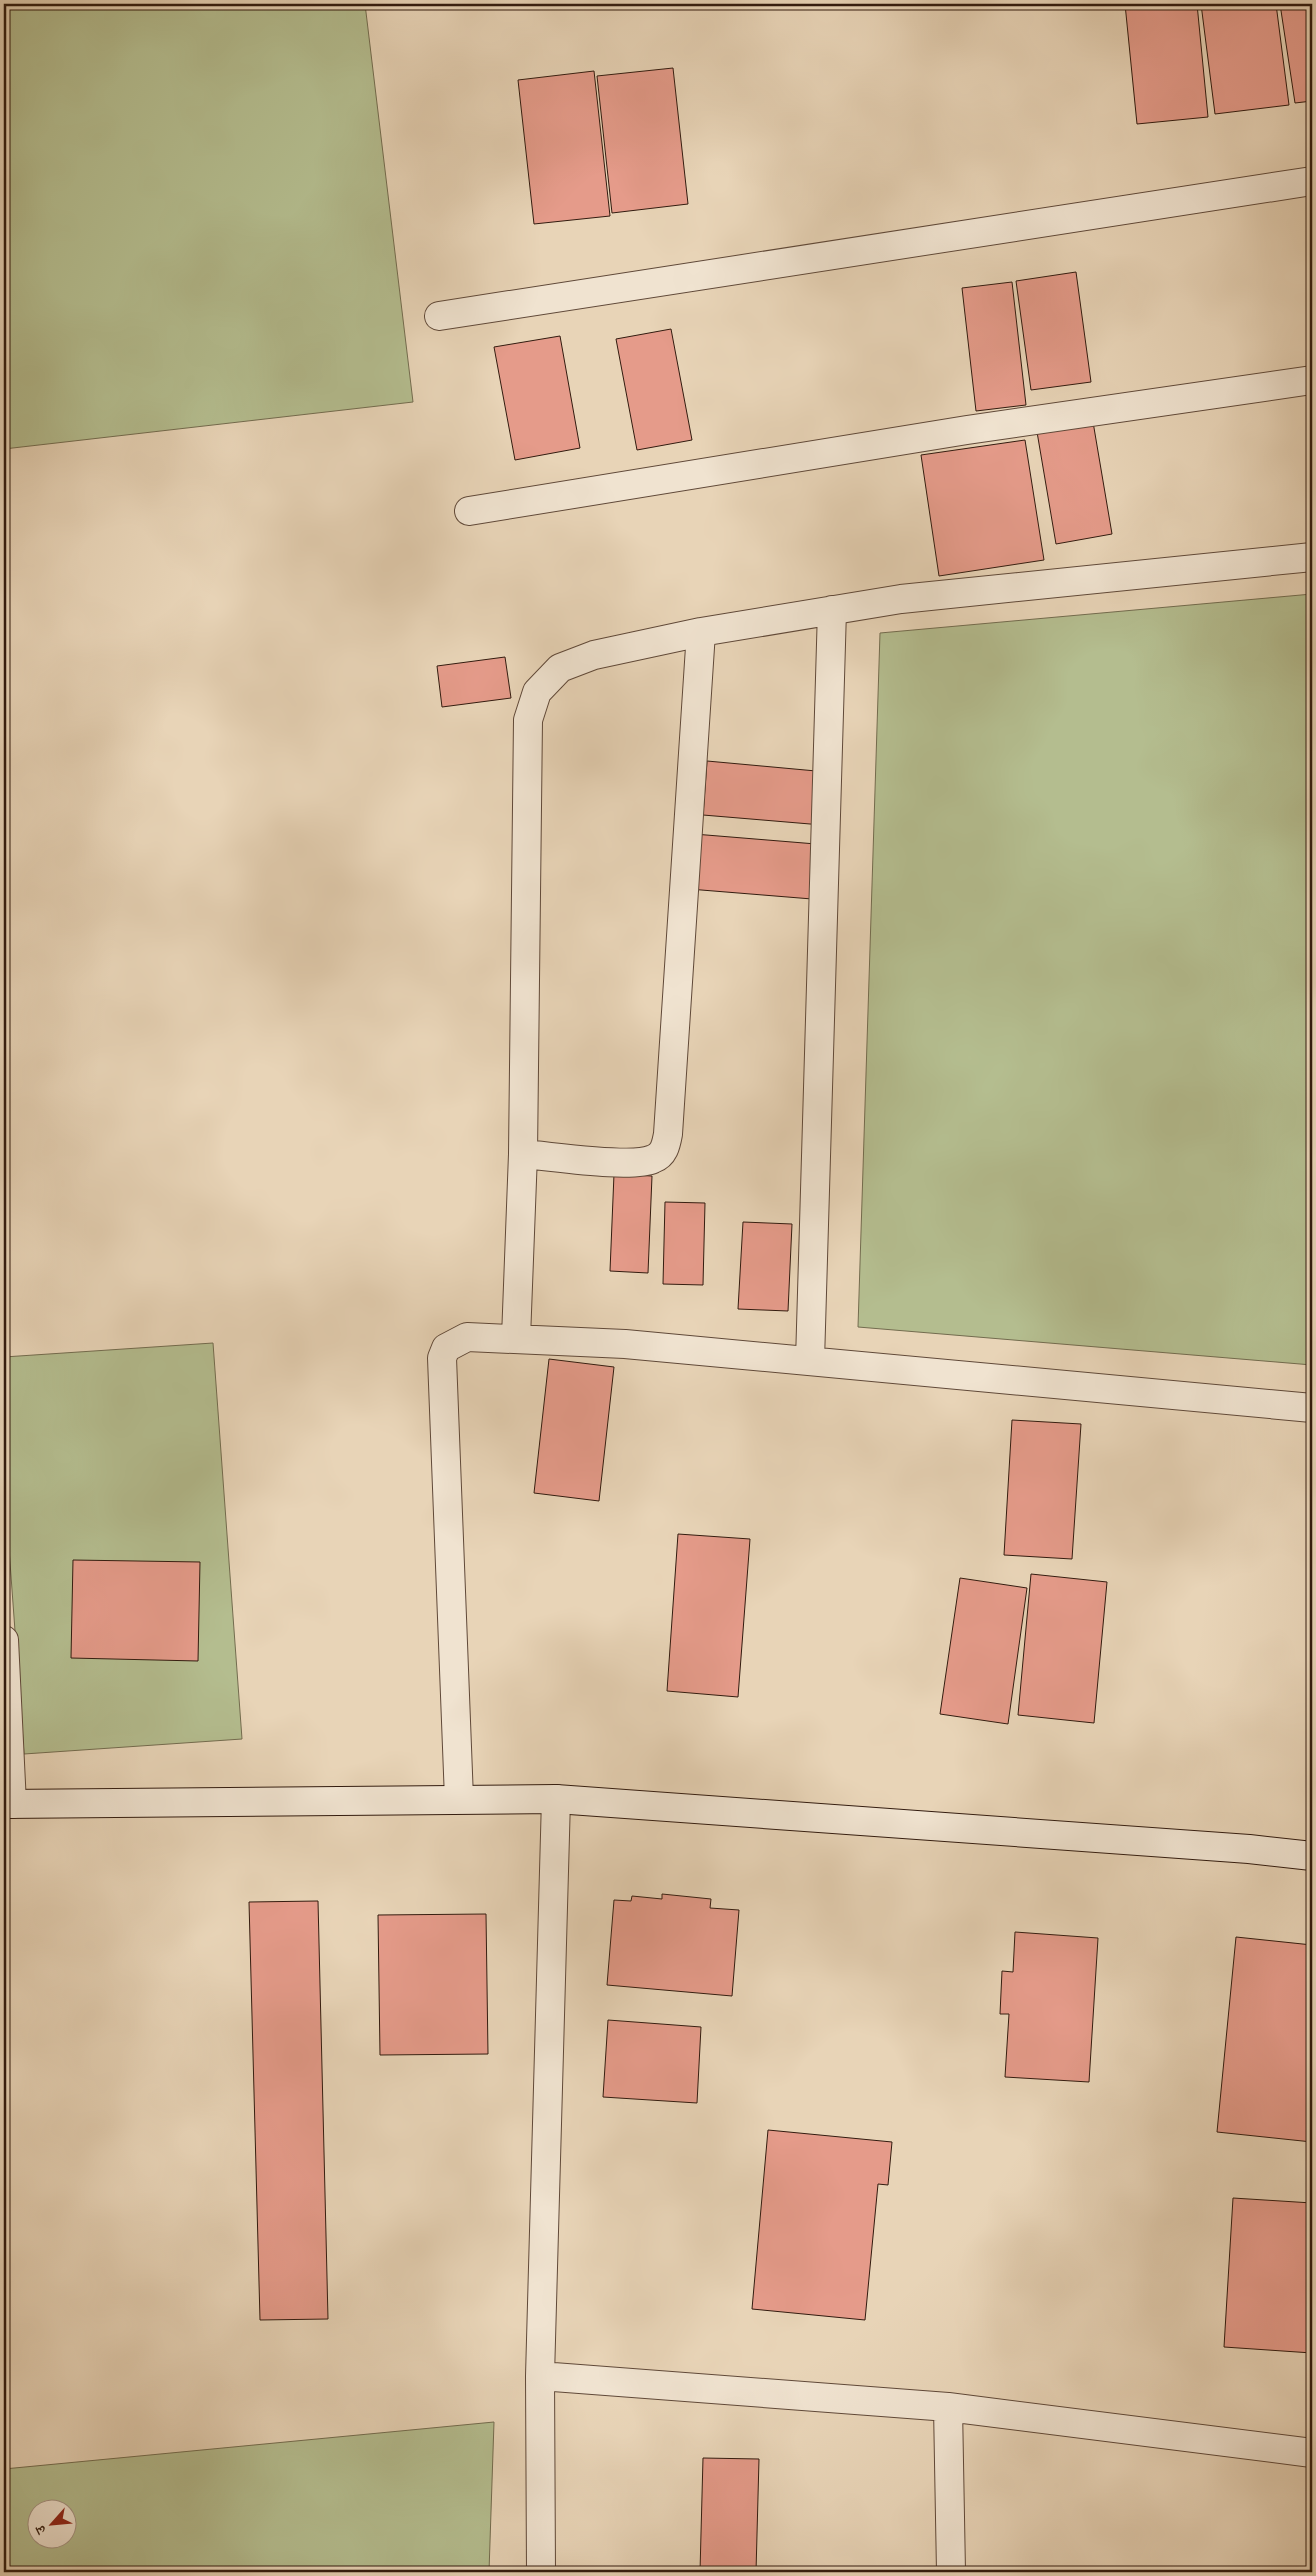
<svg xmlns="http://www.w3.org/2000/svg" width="1316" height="2576" viewBox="0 0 1316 2576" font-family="'IM FELL DW Pica','Noto Serif Devanagari',serif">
<rect width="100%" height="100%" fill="#e8d4b7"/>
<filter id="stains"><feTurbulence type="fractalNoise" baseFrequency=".004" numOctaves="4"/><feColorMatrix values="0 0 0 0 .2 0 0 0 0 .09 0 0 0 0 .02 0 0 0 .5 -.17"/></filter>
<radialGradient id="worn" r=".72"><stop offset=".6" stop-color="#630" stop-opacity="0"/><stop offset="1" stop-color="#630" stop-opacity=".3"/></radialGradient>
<!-- green -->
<path fill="#b4bd8f" stroke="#736c4f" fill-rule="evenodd" d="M4 4H365L413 402 4 449Z
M1312 594V1365L858 1327 880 633Z
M213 1343 242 1739 24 1754 4 1480V1357Z
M494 2422 489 2572H4V2469ZM38 2508H68V2538H38Z"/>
<!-- building -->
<path fill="#e59b8a" stroke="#321b0f" d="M1125 4H1197L1208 117 1137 124Z
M1201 4H1276L1289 105 1215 114Z
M1280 4H1312V101L1295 103Z
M673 68 688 204 612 213 597 76Z
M594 71 610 216 534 224 518 80Z
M1076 272 1091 382 1031 390 1016 281Z
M1012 282 1026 405 976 411 962 288Z
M671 329 692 440 637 450 616 339Z
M560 336 580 448 515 460 494 347Z
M1092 416 1112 534 1056 544 1036 426Z
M1025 440 1044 560 939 576 921 455Z
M505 657 511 698 442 707 437 666Z
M707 761 827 772 822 825 703 815Z
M694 834 816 844 812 899 689 889Z
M614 1174 652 1176 648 1273 610 1271Z
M665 1202 705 1203 703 1285 663 1284Z
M743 1222 792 1224 788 1311 738 1309Z
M549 1359 614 1367 599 1501 534 1493Z
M1012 1420 1081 1424 1072 1559 1004 1555Z
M678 1534 750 1539 738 1697 667 1691Z
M73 1560 200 1562 198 1661 71 1658Z
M1031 1574 1107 1582 1094 1723 1018 1715Z
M960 1578 1027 1588 1008 1724 940 1714Z
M662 1894 711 1899 710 1908 739 1910 732 1996 607 1985 614 1900 631 1901 632 1896 662 1899Z
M318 1901 328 2319 260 2320 249 1902Z
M486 1914 488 2054 380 2055 378 1915Z
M1015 1932 1098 1938 1089 2082 1005 2077 1009 2014H1000L1002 1971 1013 1972Z
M1236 1937 1312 1945V2142L1217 2132Z
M608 2020 701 2027 697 2103 603 2097Z
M768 2130 892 2142 888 2185 878 2184 865 2320 752 2309Z
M1233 2198 1312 2203V2353L1224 2347Z
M703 2458 759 2459 756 2572H700Z"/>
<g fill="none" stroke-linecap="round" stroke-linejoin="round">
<!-- street casing -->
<g stroke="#604939" stroke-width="30">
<path id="street" d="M439 316 1312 181
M469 511 967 430 1312 380
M523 1154C551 1156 631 1169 653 1159 664 1155 666 1145 668 1134L701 632
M516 1338 523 1154 528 720 537 692 560 668 594 655 701 632 901 599 1312 557
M810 1361 832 610
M4 1640 12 1804
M459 1799 442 1358 446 1348 467 1337 625 1344 1312 1408
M540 2376 948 2407 1312 2453
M948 2407 951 2572
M541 2572 540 2376 556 1799"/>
</g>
<!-- secondary casing -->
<g stroke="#321b0f" stroke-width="30">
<path id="secondary" d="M4 1804 556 1799 1249 1849 1312 1856"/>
</g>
<!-- street -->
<use href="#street" stroke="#f0e3d0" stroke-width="28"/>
<!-- secondary -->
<use href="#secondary" stroke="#f0e3d0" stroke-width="28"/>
</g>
<!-- margin -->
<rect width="1316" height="2576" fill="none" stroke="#e8d4b7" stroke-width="20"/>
<rect x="5" y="5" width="1306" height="2566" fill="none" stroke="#321b0f" stroke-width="2.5"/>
<rect x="10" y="10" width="1296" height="2556" fill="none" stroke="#321b0f"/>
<!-- north arrow -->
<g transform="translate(52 2524) rotate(243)"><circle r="24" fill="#f0e3d0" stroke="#a49383"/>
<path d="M0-4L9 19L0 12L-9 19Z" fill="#8f2418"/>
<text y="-8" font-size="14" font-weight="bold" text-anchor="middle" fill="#321b0f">उ</text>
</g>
<rect width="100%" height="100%" filter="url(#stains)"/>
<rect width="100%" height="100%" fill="url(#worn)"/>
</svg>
